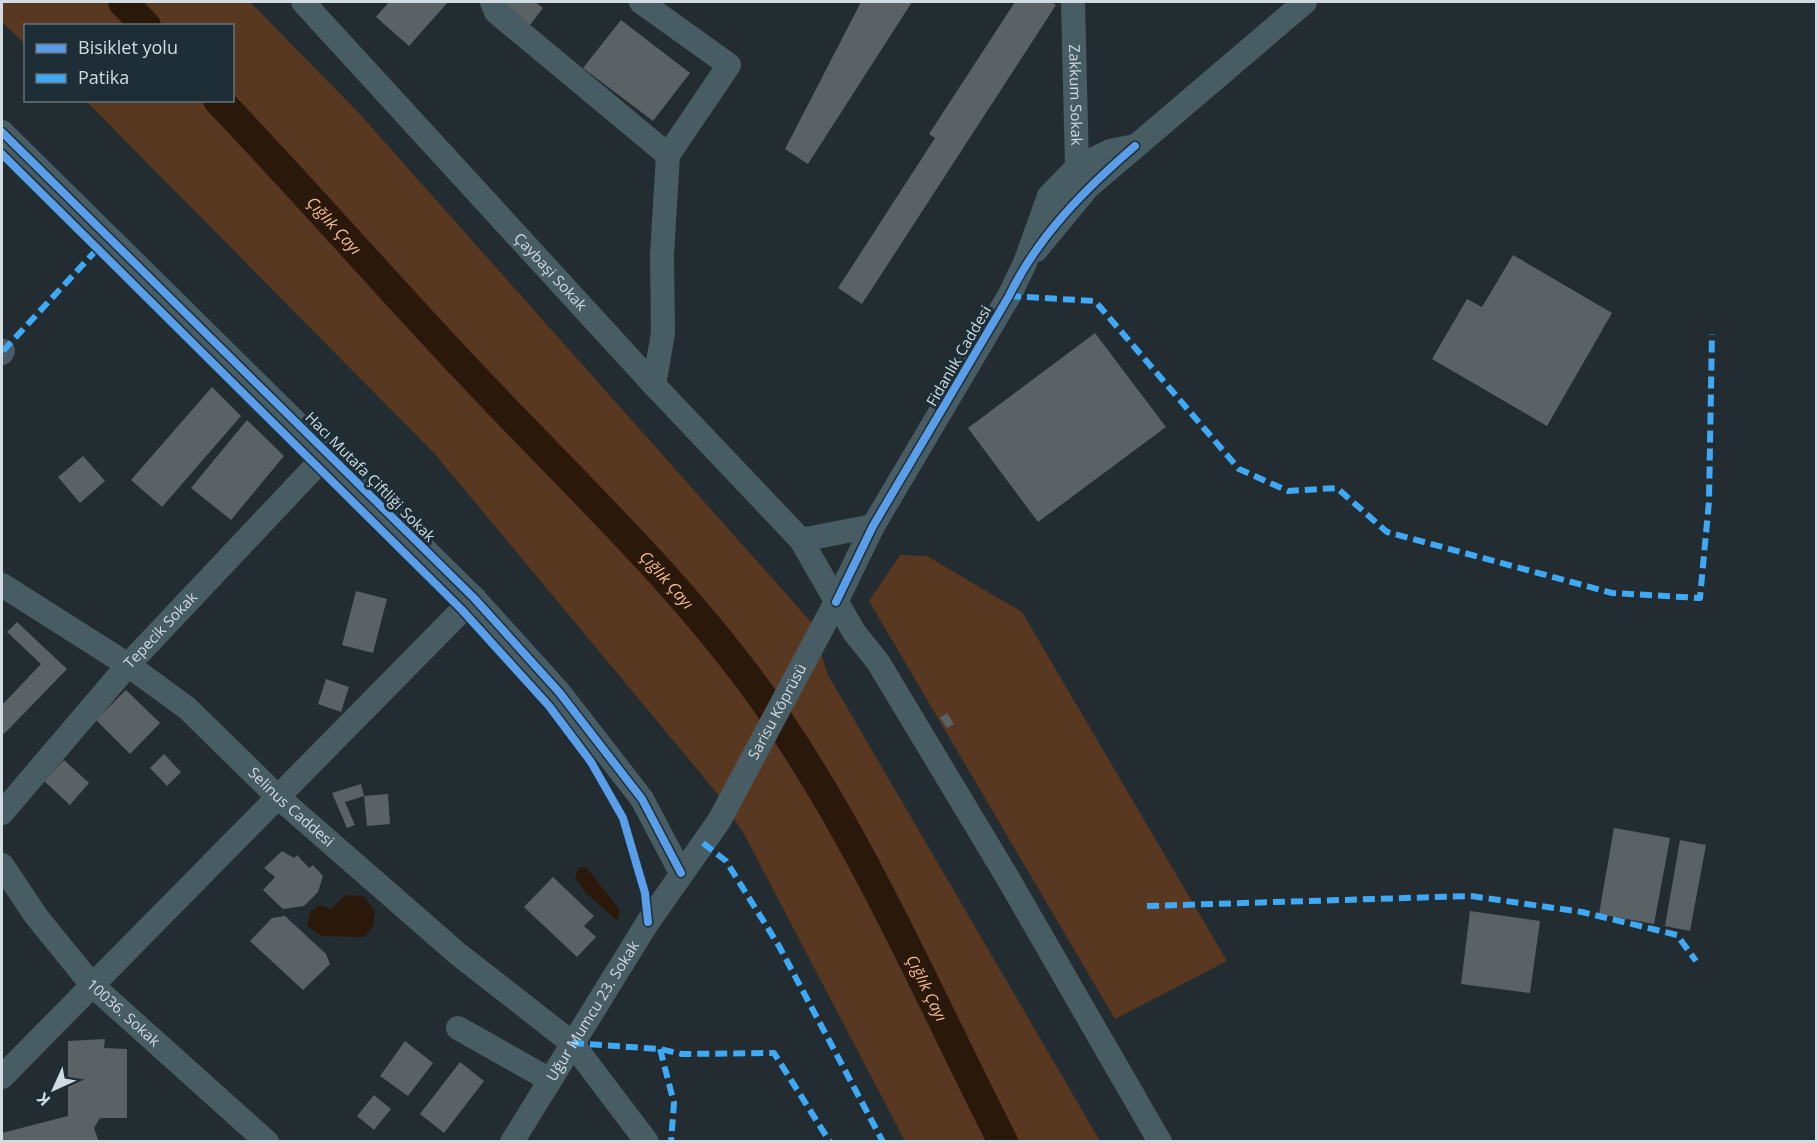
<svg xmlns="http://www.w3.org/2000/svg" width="1818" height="1143" viewBox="0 0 1818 1143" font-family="'Open Sans',sans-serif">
<rect width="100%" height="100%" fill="#232c31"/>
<!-- green -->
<path fill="#593821" d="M2 2H250L357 111 811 622 828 675 1100 1141H905L743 832 716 792 434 453 86 101 232 100V26H26L25 44 2 22Z
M900 555 927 556 1022 612 1227 961 1115 1019 869 601Z"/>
<!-- water -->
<path fill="#2a180b" d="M586 867 618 908 620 915 617 920 588 895 575 878 578 868Z
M346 895 363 896 375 911 373 926 364 937 321 936 307 926 310 912 319 905 331 909Z"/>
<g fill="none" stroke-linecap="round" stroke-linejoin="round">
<!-- river -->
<g stroke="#2a180b" stroke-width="30">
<path d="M123 2 146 26"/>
<path id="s1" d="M218 100C310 196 396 296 487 391 583 492 684 587 765 701 861 837 927 993 1003 1142"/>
</g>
</g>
<!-- building -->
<path fill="#5a6266" d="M389 2H448L409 46 376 17Z
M503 2H535L543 8 530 25Z
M861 2H912L808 164 785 149Z
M1015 2H1051L1056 5 862 304 838 288 935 138 929 134Z
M621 20 690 73 653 121 583 68Z
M1513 255 1612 313 1547 426 1432 359 1467 299 1482 307Z
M1095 333 1166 427 1038 522 968 428Z
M212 387 241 416 162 507 131 480Z
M247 420 284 456 231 520 191 488Z
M83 456 105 481 80 503 58 477Z
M356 591 387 599 373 653 342 645Z
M17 622 67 669 4 734 2 732V705L41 664 7 632Z
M326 679 349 687 341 712 318 704Z
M126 690 160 723 130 754 96 720Z
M947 713 954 724 947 728 940 718Z
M164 754 181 772 167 786 150 768Z
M64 760 89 783 70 805 44 781Z
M361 784 364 796 345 802 355 825 347 828 332 793Z
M388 794 390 824 367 826 364 796Z
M1614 828 1670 838 1654 924 1599 914Z
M1680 840 1706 845 1690 931 1665 926Z
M282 851 294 858 297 855 309 868 313 865 323 876 318 892 304 906 283 909 263 890 275 877 264 868Z
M553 877 594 916 584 926 596 937 577 957 524 907Z
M1470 911 1540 921 1530 993 1461 984Z
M285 916 326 954 330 964 303 990 250 941 272 918Z
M105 1039 104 1048 127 1049V1118H100L94 1128 99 1142H2V1133L68 1116V1041Z
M405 1041 433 1063 408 1096 380 1076Z
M460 1062 484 1081 444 1133 420 1114Z
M374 1095 391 1109 374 1130 357 1116Z"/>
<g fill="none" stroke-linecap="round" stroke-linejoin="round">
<!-- minor -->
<g stroke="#485c64" stroke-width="24">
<path id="s2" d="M303 2 654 385 801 540"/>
<path d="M492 2 496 12 668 155"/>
<path d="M641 2 729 65 668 155 662 255 663 333 654 385"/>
<path id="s3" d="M1073 2 1077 167 1084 180"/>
<path d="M2 132 474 598 559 692 642 799 681 873"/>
<path d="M1036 250 1088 187 1305 2"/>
<path d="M2 353 3 351"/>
<path d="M873 526 801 540 854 632 878 662 1006 875 1160 1142"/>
<path id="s4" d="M2 585 128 665 187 708 278 797 458 954 572 1043 647 1142"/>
<path id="s5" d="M2 813 128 665 327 454"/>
<path id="s6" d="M2 865 36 916 92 985 267 1142"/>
<path d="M458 1028 550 1080"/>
<path d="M2 1077 474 598"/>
<path id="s7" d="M512 1142 648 922 719 821 836 602 873 526 1009 296 1025 263 1049 196 1077 167 1110 151 1135 146"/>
</g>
<!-- quiet -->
<path stroke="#3fa9f5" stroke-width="6" stroke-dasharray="12 6" stroke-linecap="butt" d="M1009 296 1095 301 1239 469 1288 491 1337 488 1387 532 1612 593 1700 598 1709 501 1712 334
M3 351 101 245
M703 843 726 861 779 946 883 1142
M1147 906 1471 896 1582 912 1677 935 1696 961
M572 1043 660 1049 682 1054 774 1053 830 1142
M660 1049 674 1103 671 1142"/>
<!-- cycleway casing -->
<g stroke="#1d2e37" stroke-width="11">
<path id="cycleway" d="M2 132 474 598 559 692 642 799 681 873
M2 154 462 610 549 706 591 762 623 818 645 893 648 922
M836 602 873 526 1009 296C1038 236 1085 189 1135 146"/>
</g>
<!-- cycleway -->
<use href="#cycleway" stroke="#5a9eea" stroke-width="8"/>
</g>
<g text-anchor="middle" stroke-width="6" stroke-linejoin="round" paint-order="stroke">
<!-- street labels -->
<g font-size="15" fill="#d1dce2" stroke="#1d2e37">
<text dy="5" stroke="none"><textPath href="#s3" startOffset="93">Zakkum Sokak</textPath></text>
<text dy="5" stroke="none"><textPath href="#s2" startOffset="366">Çaybaşi Sokak</textPath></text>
<text transform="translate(959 356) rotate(-60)" y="5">Fidanlık Caddesi</text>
<text transform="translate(370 477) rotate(45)" y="5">Hacı Mutafa Çiftliği Sokak</text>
<text dy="5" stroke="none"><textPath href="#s5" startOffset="242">Tepecik Sokak</textPath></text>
<text dy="5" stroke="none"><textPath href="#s7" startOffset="506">Sarisu Kōprüsü</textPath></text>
<text dy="5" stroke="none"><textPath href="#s4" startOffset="366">Selinus Caddesi</textPath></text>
<text dy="5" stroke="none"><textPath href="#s7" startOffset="154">Uğur Mumcu 23. Sokak</textPath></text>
<text dy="5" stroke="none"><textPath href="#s6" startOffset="192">10036. Sokak</textPath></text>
</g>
<!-- water labels -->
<g font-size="16" font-style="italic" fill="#f5bc97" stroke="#1d2e37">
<text dy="6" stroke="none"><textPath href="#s1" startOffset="171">Çığlık Çayı</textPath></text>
<text dy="6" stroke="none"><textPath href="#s1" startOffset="657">Çığlık Çayı</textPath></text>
<text dy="6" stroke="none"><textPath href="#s1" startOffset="1143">Çığlık Çayı</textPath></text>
</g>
</g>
<!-- border -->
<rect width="1818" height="1143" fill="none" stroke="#d1dce2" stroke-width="6"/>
<!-- legend -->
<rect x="24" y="24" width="210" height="78" fill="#1d2e37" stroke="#65747b" stroke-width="1.5"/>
<rect x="36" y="44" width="30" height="9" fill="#5a9eea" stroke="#65747b" stroke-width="1.5"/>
<text x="78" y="54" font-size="18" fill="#d1dce2">Bisiklet yolu</text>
<rect x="36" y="74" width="30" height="9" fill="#3fa9f5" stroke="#65747b" stroke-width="1.5"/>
<text x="78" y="84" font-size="18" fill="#d1dce2">Patika</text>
<!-- north arrow -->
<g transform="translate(54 1089) rotate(225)" stroke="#1d2e37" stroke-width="4.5" paint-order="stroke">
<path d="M0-4.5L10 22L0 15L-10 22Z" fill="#d1dce2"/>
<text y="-9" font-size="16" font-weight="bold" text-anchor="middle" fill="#d1dce2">K</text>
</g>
</svg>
